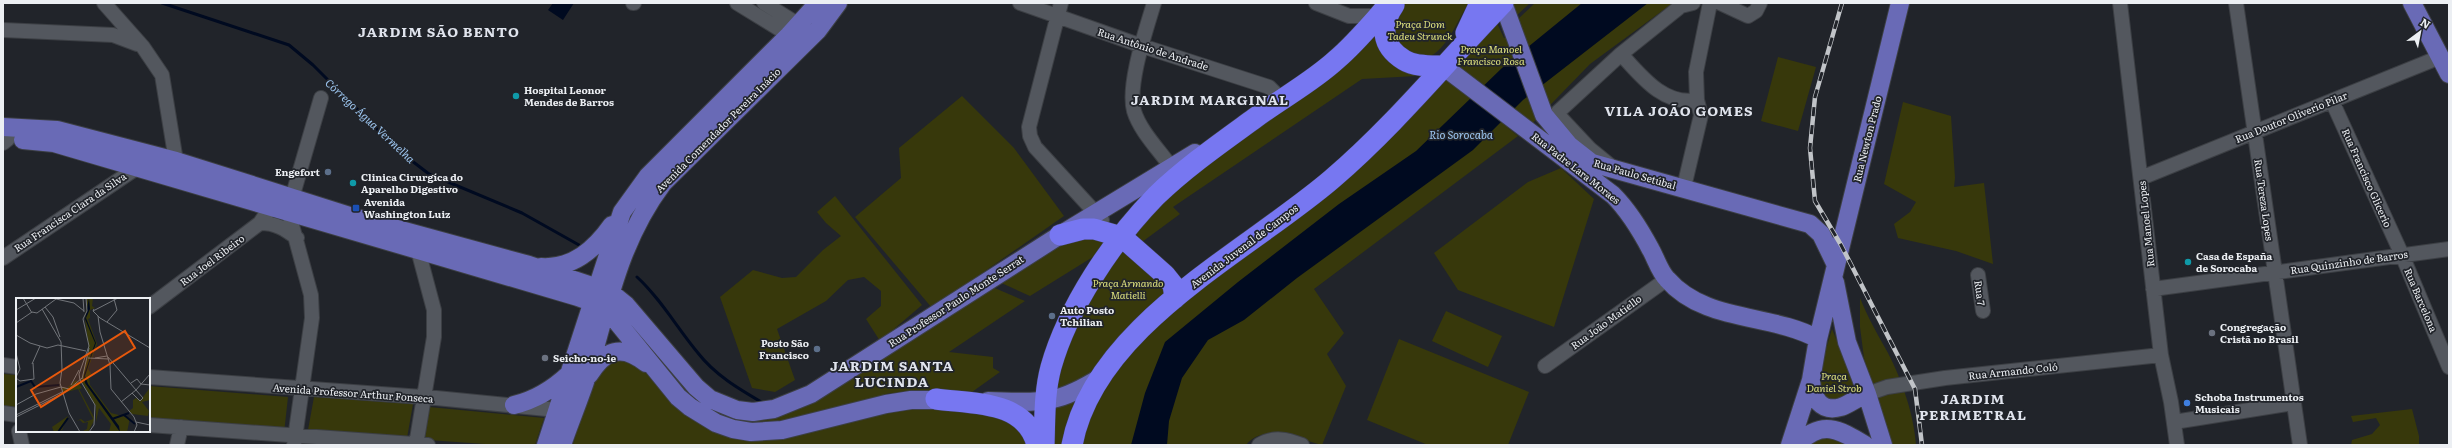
<svg xmlns="http://www.w3.org/2000/svg" width="2452" height="448" viewBox="0 0 2452 448" font-family="Literata,serif">
<rect width="100%" height="100%" fill="#21242a"/>
<!-- green -->
<path fill="#37380b" d="M1405 3H1469C1457 19 1443 64 1417 57 1413 56 1408 55 1405 53 1400 48 1397 41 1392 35L1399 10Z
M1513 3H1530L1513 19Z
M1535 3H1673L1590 64 1522 134 1507 127 1518 136 1314 289 1344 333 1327 354 1346 386 1322 445C1300 440 1265 422 1246 445H1078L1086 415 1133 345 1497 23 1504 38 1519 27 1516 21Z
M1374 31C1376 56 1393 68 1416 76L1362 79 1173 207 1180 214 1142 242 1135 232 1152 208Z
M1778 57 1816 67 1798 131 1761 121Z
M962 96 1014 148 1064 216 932 308 855 217 901 178 899 148Z
M1903 102 1951 116 1955 178 1954 187 1984 183 1993 264 1956 251 1898 238 1894 224 1910 212 1916 202 1884 184Z
M1561 168 1594 199 1554 327 1458 290 1434 253 1528 182Z
M835 196 922 305 880 341 866 319 881 306V291L864 277 848 280 826 301 777 329 795 380 775 392 752 388 720 297 753 270 782 278 796 277 823 250 841 236 826 223 817 212Z
M1095 236 1106 242 1096 255 1030 296 997 281 1060 241Z
M1121 250 1168 289 1096 373 1055 394C1062 339 1092 296 1121 250Z
M990 286 1025 301 949 352 993 357V368L1000 372 972 392 890 393 784 423 738 425 698 408 612 307 615 305 691 391 776 415 797 410 841 385Z
M1860 298C1868 318 1878 335 1888 353 1902 380 1914 415 1916 445H1892L1864 358 1860 327Z
M1446 311 1502 336 1488 367 1432 341Z
M1832 329 1854 382 1848 398 1829 400 1819 393 1816 383Z
M1399 339 1529 392 1508 445H1428L1367 420Z
M618 358 635 360 677 409 702 425 731 436 902 407 991 411 1023 430 1030 445H573L588 391 601 368Z
M3 374 17 375V410L3 409Z
M149 386 288 397 284 433 149 421Z
M314 397 413 404 407 438 308 430Z
M1081 398 1065 445H1051L1050 412 1056 407Z
M429 407 544 418 535 445H499L428 440 425 436Z
M2412 409 2419 436V445H2351L2352 440 2372 434 2380 425 2376 418 2353 422 2351 416Z
M1825 437 1849 445H1806L1811 441Z"/>
<!-- water -->
<path fill="#000a20" d="M553 3H574L563 20 548 10Z
M1582 3H1648L1523 100 1473 150 1297 278 1244 320 1208 340 1182 378 1169 421 1167 445H1131L1145 393 1165 342 1238 282 1339 204 1416 151 1502 68Z"/>
<g fill="none" stroke-linecap="round" stroke-linejoin="round">
<!-- stream -->
<path stroke="#000a20" stroke-width="3" d="M162 3 289 45 313 65 399 151 429 174 522 213 579 245
M637 277C661 299 677 328 698 353 715 375 739 389 763 403"/>
<!-- minor casing -->
<g stroke="#3c3f44" stroke-width="16">
<path id="minor" d="M104 3 143 47 162 75 176 161
M633 3H634
M737 3 789 35
M764 3 799 25
M1020 3 1142 46 1269 87 1283 101
M1061 3 1029 127 1030 136 1035 147 1102 220
M1154 3C1146 30 1127 85 1134 111 1140 131 1160 151 1171 167
M1316 3 1349 16H1378
M1720 3 1748 16 1756 11 1760 3
M2120 3 2161 355 2171 402 2177 445
M2236 3 2300 445
M3 30 113 35 137 44
M1621 54C1641 76 1664 106 1697 100
M2332 101 2402 255 2449 367
M3 143 8 139
M1612 167 1590 149 1560 117 1558 112 1621 54 1681 6 1693 3
M2141 178 2440 57
M1684 187 1701 115 1697 100 1696 72 1710 3
M292 198 321 98
M289 214 311 295 312 318 294 445
M260 223C276 223 285 229 297 238
M3 258 138 167
M1978 275 1983 311
M2153 289 2449 249
M149 307 260 223 270 208
M3 365 17 367
M1545 366 1667 279
M149 377 436 398 557 410
M1867 394 1887 387 1945 378 2161 355
M3 413 17 415
M2174 422 2294 403
M149 425 428 445
M19 431 22 445
M177 445 181 427
M416 445 434 337V310L418 250
M1259 445C1273 436 1287 439 1302 445"/>
</g>
<!-- major casing -->
<g stroke="#3c3f44" stroke-width="20">
<path id="major" d="M1503 3 1544 115 1569 145 1592 163 1810 224 1821 234 1836 265
M2412 3 2449 74
M1443 66 1613 195C1628 210 1641 231 1651 250 1656 259 1660 272 1667 279 1705 323 1771 313 1818 339
M3 127 57 130 176 161 353 217 529 265 610 292 626 305 696 387 710 399 737 410 753 412 774 409 811 394 1060 235 1195 153
M23 140 54 143 578 297 605 307 678 397 690 407 716 423 733 429 751 432 782 430 886 404 911 400H951
M541 267C573 269 595 249 612 225
M1835 282 1847 342 1867 394 1883 445
M589 375C605 350 621 343 646 363
M1811 380C1812 398 1821 413 1841 407 1850 404 1858 397 1867 394
M988 401C1041 402 1055 406 1101 377
M514 405C535 400 553 389 569 374
M546 445 622 212 648 176 789 35 818 3
M562 445C569 424 578 403 585 382 607 311 617 244 663 183L818 30 838 3
M1790 445 1811 380 1818 339 1900 3
M1797 445C1821 419 1839 429 1865 445"/>
</g>
<!-- highway casing -->
<g stroke="#3c3f44" stroke-width="22">
<path id="highway" d="M1394 5C1380 25 1381 46 1404 60 1415 67 1431 66 1443 66
M1466 33 1480 3
M1060 235 1083 229H1094L1122 237 1165 275 1173 285 1175 298
M936 399C972 404 1026 400 1037 445
M1044 445C1045 419 1044 393 1051 367 1068 307 1112 241 1156 196 1186 167 1222 142 1255 118 1282 98 1312 82 1336 60 1356 43 1373 22 1390 3
M1072 445C1094 326 1247 252 1332 179 1395 125 1446 62 1503 3"/>
</g>
<!-- minor -->
<use href="#minor" stroke="#53575e" stroke-width="14"/>
<!-- major -->
<use href="#major" stroke="#696ab6" stroke-width="18"/>
<!-- highway -->
<use href="#highway" stroke="#7777f1" stroke-width="21"/>
<!-- rail casing -->
<g stroke="#c1c4c8" stroke-width="4.5">
<path id="rail" d="M1842 3 1815 97 1810 148 1815 201 1841 245 1915 389 1922 445"/>
</g>
<!-- rail -->
<use href="#rail" stroke="#21242a" stroke-width="3" stroke-dasharray="9" stroke-linecap="butt"/>
</g>
<!-- markers -->
<g fill="#0f9aa8" stroke="#21242a" stroke-width="1.5">
<circle cx="516" cy="96" r="4"/>
<circle cx="353" cy="183" r="4"/>
<circle cx="2188" cy="262" r="4"/>
</g>
<g fill="#5c6f8a" stroke="#21242a" stroke-width="1.5">
<circle cx="328" cy="172" r="4"/>
<circle cx="1052" cy="316" r="4"/>
<circle cx="817" cy="349" r="4"/>
</g>
<rect fill="#1a4fb4" stroke="#21242a" stroke-width="1.5" x="352" y="204" width="8" height="8" rx="2"/>
<g fill="#6b7280" stroke="#21242a" stroke-width="1.5">
<circle cx="2212" cy="333" r="4"/>
<circle cx="545" cy="358" r="4"/>
</g>
<circle fill="#3f7fe0" stroke="#21242a" stroke-width="1.5" cx="2187" cy="403" r="4"/>
<g text-anchor="middle" stroke-width="3.5" stroke-linejoin="round" paint-order="stroke">
<!-- park labels -->
<g font-size="10" font-style="italic" fill="#dde07d" stroke="#21242a">
<text x="1420" y="28">Praça Dom<tspan x="1420" dy="12">Tadeu Strunck</tspan></text>
<text x="1491" y="53">Praça Manoel<tspan x="1491" dy="12">Francisco Rosa</tspan></text>
<text x="1128" y="287">Praça Armando<tspan x="1128" dy="12">Matielli</tspan></text>
<text x="1834" y="380">Praça<tspan x="1834" dy="12">Daniel Strob</tspan></text>
</g>
<!-- street labels -->
<g font-size="10" fill="#eceff3" stroke="#21242a">
<text transform="translate(1153 49) rotate(18)" y="4">Rua Antônio de Andrade</text>
<text transform="translate(2291 117) rotate(-22)" y="4">Rua Doutor Oliverio Pilar</text>
<text transform="translate(718 130) rotate(-45)" y="4">Avenida Comendador Pereira Inácio</text>
<text transform="translate(1867 139) rotate(-76)" y="4">Rua Newton Prado</text>
<text transform="translate(1576 168) rotate(38)" y="4">Rua Padre Lara Moraes</text>
<text transform="translate(1635 174) rotate(16)" y="4">Rua Paulo Setúbal</text>
<text transform="translate(2367 178) rotate(66)" y="4">Rua Francisco Glicerio</text>
<text transform="translate(2264 200) rotate(82)" y="4">Rua Tereza Lopes</text>
<text transform="translate(70 212) rotate(-34)" y="4">Rua Francisca Clara da Silva</text>
<text transform="translate(2146 224) rotate(-96)" y="4">Rua Manoel Lopes</text>
<text transform="translate(1244 246) rotate(-37)" y="4">Avenida Juvenal de Campos</text>
<text transform="translate(212 260) rotate(-37)" y="4">Rua Joel Ribeiro</text>
<text transform="translate(2349 262) rotate(-8)" y="4">Rua Quinzinho de Barros</text>
<text transform="translate(1980 293) rotate(82)" y="4">Rua 7</text>
<text transform="translate(2421 300) rotate(67)" y="4">Rua Barcelona</text>
<text transform="translate(956 301) rotate(-33)" y="4">Rua Professor Paulo Monte Serrat</text>
<text transform="translate(1606 322) rotate(-36)" y="4">Rua João Matiello</text>
<text transform="translate(2013 371) rotate(-6)" y="4">Rua Armando Coló</text>
<text transform="translate(353 393) rotate(4)" y="4">Avenida Professor Arthur Fonseca</text>
</g>
<!-- poi labels -->
<g font-size="10" font-weight="bold" fill="#eceff3" stroke="#21242a" text-anchor="start">
<text x="524" y="94">Hospital Leonor<tspan x="524" dy="12">Mendes de Barros</tspan></text>
<text x="320" y="176" text-anchor="end">Engefort</text>
<text x="361" y="181">Clinica Cirurgíca do<tspan x="361" dy="12">Aparelho Digestivo</tspan></text>
<text x="364" y="206">Avenida<tspan x="364" dy="12">Washington Luiz</tspan></text>
<text x="2196" y="260">Casa de España<tspan x="2196" dy="12">de Sorocaba</tspan></text>
<text x="1060" y="314">Auto Posto<tspan x="1060" dy="12">Tchilian</tspan></text>
<text x="2220" y="331">Congregação<tspan x="2220" dy="12">Cristã no Brasil</tspan></text>
<text x="809" y="347" text-anchor="end">Posto São<tspan x="809" dy="12">Francisco</tspan></text>
<text x="553" y="362">Seicho-no-ie</text>
<text x="2195" y="401">Schoba Instrumentos<tspan x="2195" dy="12">Musicais</tspan></text>
</g>
<!-- water labels -->
<g font-size="11" font-style="italic" fill="#9dc6f0" stroke="#21242a">
<text transform="translate(370 121) rotate(43)" y="4">Córrego Água Vermelha</text>
<text x="1461" y="139">Rio Sorocaba</text>
</g>
<!-- district labels -->
<g font-size="14" font-weight="bold" letter-spacing="1" fill="#e0e4ed" stroke="#21242a">
<text x="439" y="37">JARDIM SÃO BENTO</text>
<text x="1210" y="105">JARDIM MARGINAL</text>
<text x="1679" y="116">VILA JOÃO GOMES</text>
<text x="892" y="371">JARDIM SANTA<tspan x="892" dy="16">LUCINDA</tspan></text>
<text x="1973" y="404">JARDIM<tspan x="1973" dy="16">PERIMETRAL</tspan></text>
</g>
</g>
<!-- overview -->
<g transform="translate(16 298)">
<rect width="134" height="134" fill="#21242a"/>
<path d="M77 0 76 8 79 10 74 12V20L72 21 81 46 72 71 76 77 73 79 74 87 95 115 114 120 111 134H93L95 126 83 110 80 124V108L65 83 73 51 69 21 71 1ZM60 82 66 90 63 91 79 121 72 134H65L71 131 72 124 67 125 64 122 60 123 65 121 69 124 77 121 62 91 47 95 46 89 51 90ZM133 91 134 102 126 104 133 113 132 118 116 116 113 113 117 110V102L120 100 124 103ZM52 118 46 132 38 134 36 129Z" fill="#37380b"/>
<path d="M73 0 74 11 70 20 80 45 69 78 72 86 103 128 104 134 69 85 68 77 79 45 69 21Z" fill="#000a20"/>
<path fill="none" stroke="#000a20" stroke-width="2" d="M0 89 15 83 19 89 43 87M108 117 119 126M96 121 113 115M42 134 52 120"/>
<path fill="none" stroke="#72757a" stroke-width="1" d="M7 0 16 15M67 0 68 14M70 0 71 13 67 21 73 48 63 76 64 82 79 107 78 127 73 134M29 9 37 19 44 39M26 11 45 44 46 71 44 85 53 115 64 134M78 11 77 13 84 20 134 50M0 12 20 0M77 13 102 0M82 18 84 34 94 67 95 91 118 119 121 127 118 134M91 24 101 12 98 1M0 25 16 14 21 15 40 1 58 5 68 13M0 37 14 45 31 50 42 47 70 53M0 55 4 71 0 79M92 59 120 92 105 104M72 60 93 61M79 60 91 58M16 66 24 48M0 80 4 83 18 81 17 65M66 81 73 50M115 85 121 81 125 86 134 87M55 87 63 72M116 95 124 103 127 100 120 92 134 76M0 107 20 96 45 89 53 91 66 80M0 117 46 94M0 119 46 96M120 124 134 127"/>
<path fill="#e8590c" fill-opacity="0.15" stroke="#e8590c" stroke-width="2" d="M109 33 119 50 25 109 15 92Z"/>
<rect width="134" height="134" fill="none" stroke="#eceff3" stroke-width="2"/>
</g>
<!-- border -->
<rect width="2452" height="448" fill="none" stroke="#eceff3" stroke-width="8"/>
<!-- north arrow -->
<g transform="translate(2420 32) rotate(32)" stroke="#21242a" stroke-width="3" paint-order="stroke">
<path d="M0-3L7 15L0 10L-7 15Z" fill="#eceff3"/>
<text y="-6" font-size="11" font-weight="bold" text-anchor="middle" fill="#eceff3">N</text>
</g>
</svg>
